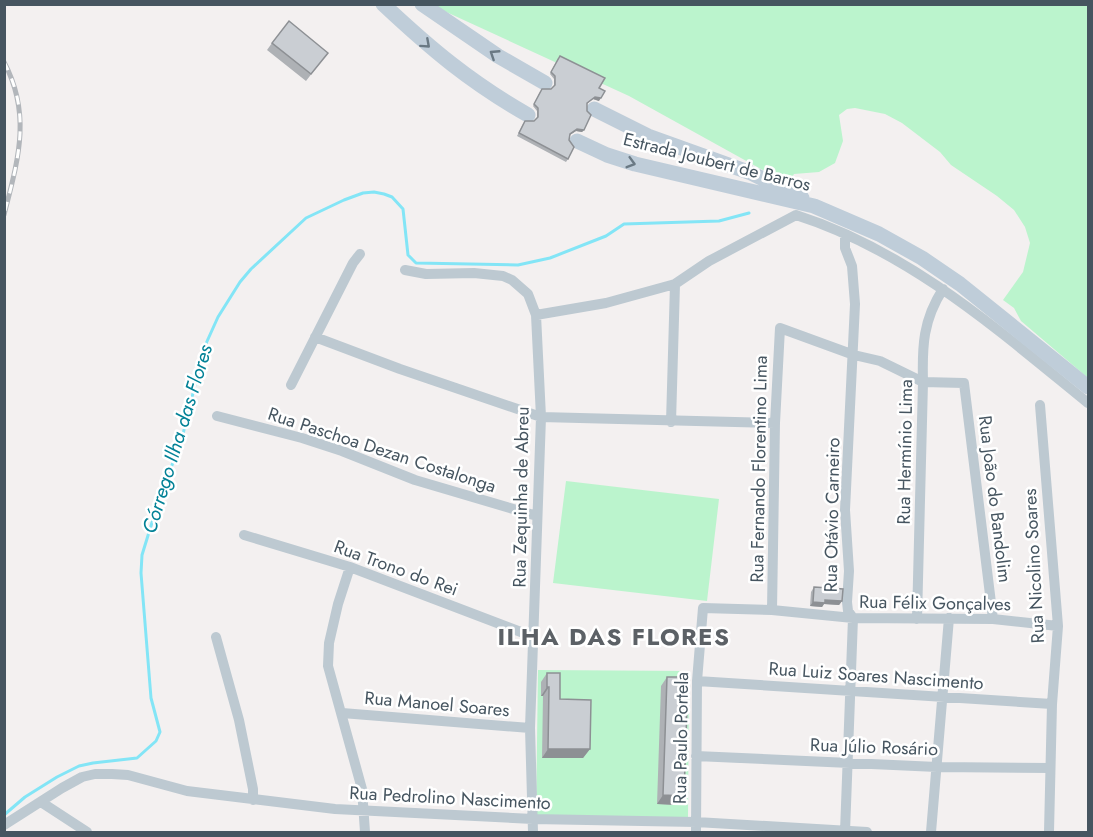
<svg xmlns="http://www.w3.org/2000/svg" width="1093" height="837" viewBox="0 0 1093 837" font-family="Jost,sans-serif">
<rect width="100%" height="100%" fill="#f3f0f0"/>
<!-- green -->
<path fill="#bbf4cd" d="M431 5H1088V378L1021 321 1014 308 1003 300 1023 272 1030 243 1025 227 1014 210 997 196 951 165 940 152 902 123 885 114 855 108 847 109 839 115 843 141 835 163 819 172 794 174 788 184 629 96Z
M566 481 719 499 707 601 553 583Z
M538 670 689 671 688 817H536Z"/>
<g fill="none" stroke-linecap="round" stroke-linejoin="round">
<!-- stream -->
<path stroke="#83e5f6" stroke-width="3" d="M4 815 25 797 57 777 79 766 93 763 137 758 156 741 160 732 151 698 141 573 142 555 154 516 183 434 204 348 218 317 240 282 251 269 306 218 344 200 363 193 374 192 384 194 392 197 403 209 408 255 416 263 518 265 550 258 606 236 624 224 719 221 749 213"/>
<!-- street -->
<path stroke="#bdc9d1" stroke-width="10" d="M405 270 426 274 474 273 503 276 512 280 528 294 536 315 541 417 530 728 533 832
M536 315 606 303 675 284 709 261 796 215C909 251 998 330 1088 403
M315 337 400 369 541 417 775 423
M291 385 353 263 360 254
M1040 405 1058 626 1052 704 1049 832
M217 416 302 438 342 451 415 480 537 516
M671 422 675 284
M244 535 350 567 534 637
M350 567 338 604 329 643 328 666 362 789 365 832
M772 610 775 423 780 328 854 355 880 361 923 382 964 383 993 619
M917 619 923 382C922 346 923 320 943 289
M216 637 239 720 253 789V800
M697 681 1052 704
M342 713 530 728
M696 756 937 767 1050 768
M41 802 87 832
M4 825 62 788 82 777 95 774H112L128 775 187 791 335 809 533 819 696 822 867 832
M696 832 697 681 703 608 772 610 853 618 993 619 1058 626
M845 832 853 618 848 611 847 602 849 571 845 510 855 304 852 266 845 248V234
M931 832 949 618"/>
<!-- secondary -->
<path stroke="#bfcdd9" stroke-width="15" d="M383 4C431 49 470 82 528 115
M422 4 498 56 545 83
M594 109 648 136 751 173 802 198
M577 141 607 155 635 164 814 206 879 234 922 258 960 284 1088 387"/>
<!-- rail casing -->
<g stroke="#b2b6bb" stroke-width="5">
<path id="rail" d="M4 62C32 115 18 160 4 215"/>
</g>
<!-- rail -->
<use href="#rail" stroke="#fff" stroke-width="3" stroke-dasharray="9" stroke-linecap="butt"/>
</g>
<!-- wall -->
<path fill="#aeb1b5" d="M272 43 323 59 306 81 267 50Z
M558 58 599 88V101L593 99 587 104 584 130 582 132 576 131 570 135 568 159 566 162 517 136 523 124 534 121 537 119V111L533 106 540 92 551 89 554 87V79L550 74Z
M814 587 842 601 839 605 824 604 822 607 810 606 811 592Z
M547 673 560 699 590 749 583 758H542L543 696H541V682Z
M667 677 677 805 657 804 661 686Z"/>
<!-- shaded-wall -->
<path fill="#8d9094" d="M595 97 601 98 599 101 593 99 585 105Z
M577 129 584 130 582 132 576 131 568 136 570 134Z
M825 600 842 601 839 605 824 604 822 607 810 606 813 602Z
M547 687H549L543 696H541Z
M548 749H590L583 758H542Z
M663 795 684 796 677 805 657 804Z"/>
<!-- building -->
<path fill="#caced3" stroke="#8d9094" stroke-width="1.5" d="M289 21 328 53 311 74 272 43Z
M560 56 605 78 599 88 605 91 601 98 595 97 587 103V111L591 115 584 130 577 129 570 134 569 140 574 147 568 159 519 133 525 121H534L538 117V108L534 104 542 89H551L555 85V76L551 72Z
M814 587 843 589 842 601 825 600V603L813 602Z
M547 673H560V699L591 700 590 749H548L549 687H547Z
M667 677H688L684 796 663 795Z"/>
<!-- one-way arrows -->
<defs><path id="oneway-chevron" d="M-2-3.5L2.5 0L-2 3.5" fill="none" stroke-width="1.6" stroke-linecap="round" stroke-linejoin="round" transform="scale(1.5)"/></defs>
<g stroke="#6a7984">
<use href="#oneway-chevron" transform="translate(426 44) rotate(42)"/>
<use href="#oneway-chevron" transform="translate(494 54) rotate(-147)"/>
<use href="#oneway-chevron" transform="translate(631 163) rotate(16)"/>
</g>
<g text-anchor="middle" stroke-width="5" stroke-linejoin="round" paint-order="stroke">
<!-- street labels -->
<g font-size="18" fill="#465560" stroke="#fff">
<text transform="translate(717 162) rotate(14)" y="6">Estrada Joubert de Barros</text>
<text transform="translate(382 450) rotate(18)" y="6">Rua Paschoa Dezan Costalonga</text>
<text transform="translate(905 452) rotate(-89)" y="6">Rua Hermínio Lima</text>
<text transform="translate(759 469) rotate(-89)" y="6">Rua Fernando Florentino Lima</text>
<text transform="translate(521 497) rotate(-89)" y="6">Rua Zequinha de Abreu</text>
<text transform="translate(995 499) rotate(83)" y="6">Rua João do Bandolim</text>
<text transform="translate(832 515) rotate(-89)" y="6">Rua Otávio Carneiro</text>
<text transform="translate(1034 566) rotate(-93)" y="6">Rua Nicolino Soares</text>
<text transform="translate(396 568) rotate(20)" y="6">Rua Trono do Rei</text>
<text transform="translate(935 603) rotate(1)" y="6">Rua Félix Gonçalves</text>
<text transform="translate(876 676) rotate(4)" y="6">Rua Luiz Soares Nascimento</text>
<text transform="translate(437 704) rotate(5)" y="6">Rua Manoel Soares</text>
<text transform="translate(681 738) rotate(-89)" y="6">Rua Paulo Portela</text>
<text transform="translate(874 747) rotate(2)" y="6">Rua Júlio Rosário</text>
<text transform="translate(450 798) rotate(3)" y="6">Rua Pedrolino Nascimento</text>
</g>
<!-- water labels -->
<g font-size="20" font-style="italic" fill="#038297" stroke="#fff">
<text transform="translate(177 439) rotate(-73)" y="7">Córrego Ilha das Flores</text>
</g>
<!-- district labels -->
<g font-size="24" font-weight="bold" letter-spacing="1.5" fill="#5c6166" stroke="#fff">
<text x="614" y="645">ILHA DAS FLORES</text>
</g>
</g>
<!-- border -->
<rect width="1093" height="837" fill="none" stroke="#465560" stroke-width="12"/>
</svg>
